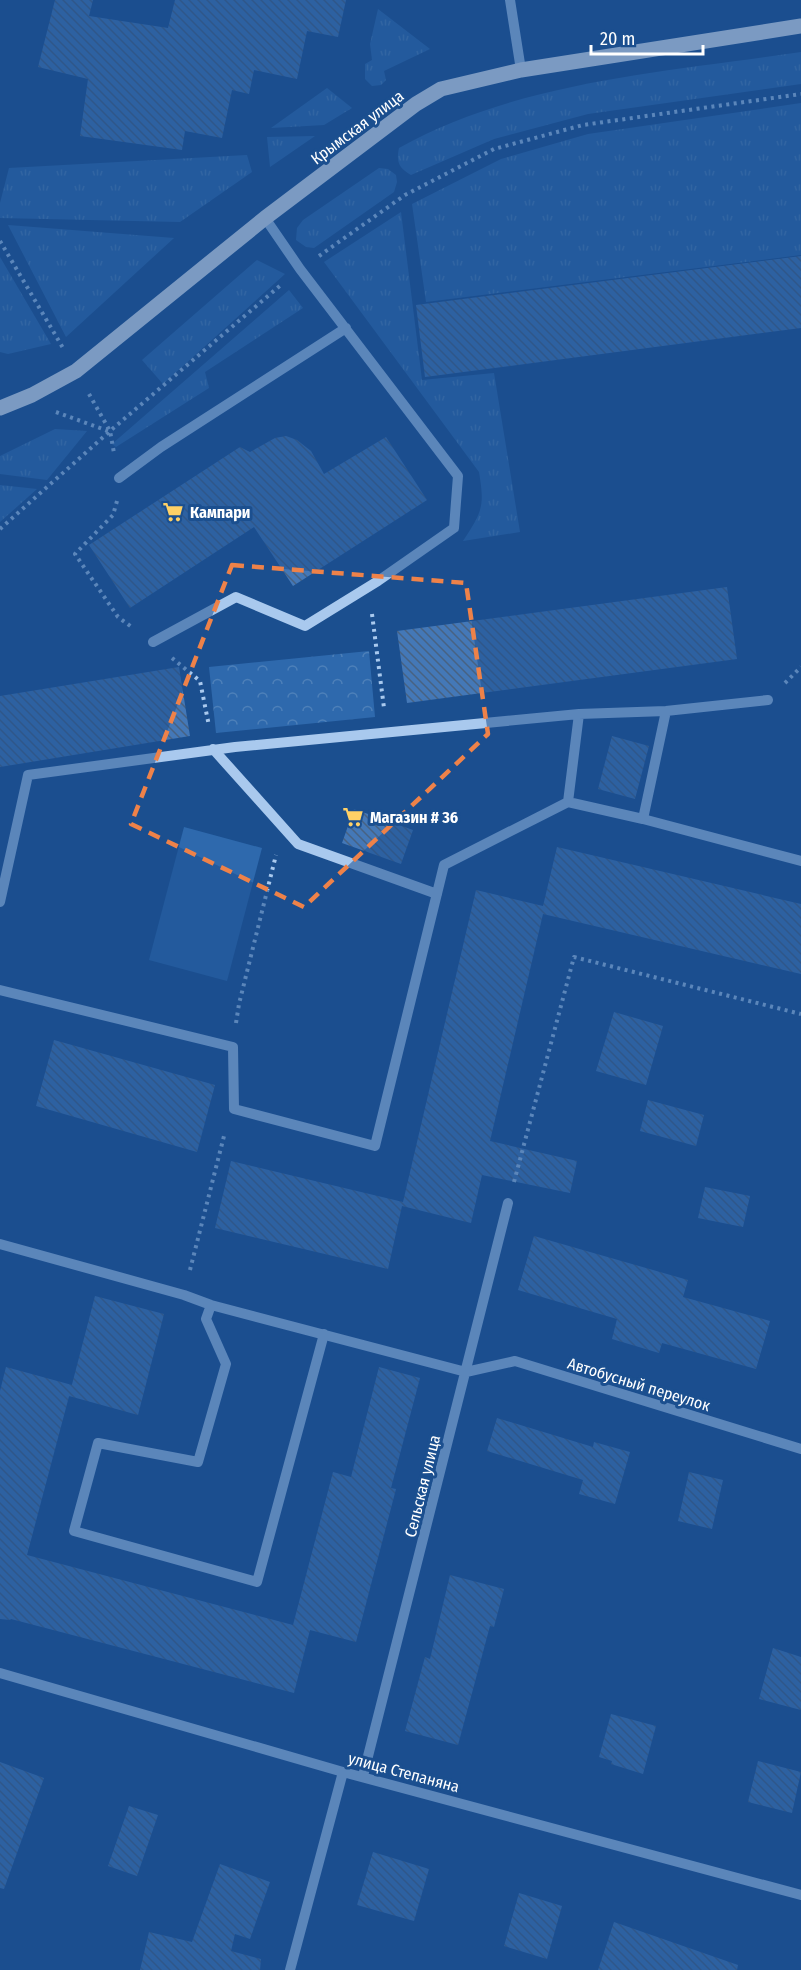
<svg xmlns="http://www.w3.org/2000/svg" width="801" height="1970" viewBox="0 0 801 1970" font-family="'Fira Sans Condensed',sans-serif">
<defs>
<pattern id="grass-tufts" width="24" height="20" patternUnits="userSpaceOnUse" patternTransform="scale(1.5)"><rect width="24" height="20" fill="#2e69ad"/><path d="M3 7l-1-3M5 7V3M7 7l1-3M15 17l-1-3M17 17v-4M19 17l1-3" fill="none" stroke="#4d80b9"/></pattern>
<pattern id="park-crowns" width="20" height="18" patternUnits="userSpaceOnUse" patternTransform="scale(1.5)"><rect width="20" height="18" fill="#2e69ad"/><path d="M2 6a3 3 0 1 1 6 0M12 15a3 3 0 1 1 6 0" fill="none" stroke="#4d80b9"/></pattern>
<pattern id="building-back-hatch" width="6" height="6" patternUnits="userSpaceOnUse" patternTransform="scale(1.5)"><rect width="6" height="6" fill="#4478b7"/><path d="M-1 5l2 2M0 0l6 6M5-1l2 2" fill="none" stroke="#486282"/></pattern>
</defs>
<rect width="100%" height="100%" fill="#1b4f8f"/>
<!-- grass -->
<path fill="url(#grass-tufts)" d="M378 9 430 49 384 71 386 80 381 85 372 86 365 79V64L372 60 370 44Z
M801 52V84L588 114 494 139 411 175C399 168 396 162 399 148 518 81 668 72 801 52Z
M327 88 352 108 324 125 271 128Z
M801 103V255L426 302 412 204 501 159 588 134Z
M315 136 270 167 267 137Z
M247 155 252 172 180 222 0 218V203L9 168Z
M379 168 388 169 396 175 397 182 394 192 314 248 306 247 296 240 297 228 303 220Z
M401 212 422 380 494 373 520 532 463 541C482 512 485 507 479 472L324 262Z
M8 225 174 238 66 337Z
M0 257 51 344 8 354 0 352Z
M257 260 285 274 163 384 142 360Z
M289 290 303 308 205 372 209 388 116 447 112 444Z
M55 429 87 431 47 480 0 474V456Z
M0 485 37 489 0 522Z"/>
<!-- park -->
<path fill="url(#park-crowns)" d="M369 651 375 717 216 733 209 667Z"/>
<!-- garden -->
<path fill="#2e69ad" d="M184 827 262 848 227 981 149 960Z"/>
<!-- building -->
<path fill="url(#building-back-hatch)" d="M55 0H93L89 16 168 28 175 0H346L338 37 307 31 297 79 254 70 249 94 232 90 222 138 185 131 182 150 80 136 88 79 38 67Z
M801 256V328L425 377 416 305Z
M286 436 297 440 311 451 324 474 386 437 427 500 293 586 254 527 130 608 89 545 240 447 250 452 275 438Z
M727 587 737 659 407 703 397 631Z
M179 667 190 736 0 767V696Z
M612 736 649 746 635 799 598 789Z
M354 809 413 830 401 864 342 843Z
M557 847 801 904V974L543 914 490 1141 577 1161 570 1193 482 1175 471 1223 402 1206 388 1269 215 1228 231 1161 403 1202 476 890 543 906Z
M614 1012 663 1026 646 1085 596 1071Z
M54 1040 215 1085 197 1152 36 1106Z
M648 1100 704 1115 696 1146 640 1131Z
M705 1187 750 1196 743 1227 698 1218Z
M534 1236 688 1280 683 1297 770 1321 756 1369 662 1343 659 1353 612 1339 617 1319 518 1290Z
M95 1296 164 1314 138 1415 69 1396Z
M6 1367 72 1385 27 1555 293 1625 333 1472 351 1477 379 1367 420 1378 391 1488 396 1489 356 1642 310 1630 294 1693 11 1619 10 1620 0 1619V1391Z
M497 1418 593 1447 594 1442 630 1452 615 1504 579 1494 583 1480 487 1451Z
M689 1472 723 1480 712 1529 678 1521Z
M450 1575 504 1589 494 1627 490 1626 458 1745 405 1731 425 1657 430 1659Z
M773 1648 801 1657V1710L759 1699Z
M611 1714 656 1726 643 1774 611 1764 612 1761 599 1757Z
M758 1761 801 1772 792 1813 748 1802Z
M0 1762 44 1778 4 1889 0 1888Z
M129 1806 158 1815 137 1876 108 1866Z
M373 1852 429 1869 414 1921 357 1905Z
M220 1864 270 1882 250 1939 235 1934 231 1951 261 1959 260 1970H140L149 1932 192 1942Z
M519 1893 562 1906 547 1959 504 1946Z
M614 1922 738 1965 737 1970H598Z"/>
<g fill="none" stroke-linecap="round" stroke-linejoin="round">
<!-- path -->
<path stroke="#a9c9ee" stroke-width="4" stroke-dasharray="3 4.5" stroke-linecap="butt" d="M0 241 63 348
M319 256 405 195 494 149 583 125 801 94
M89 394 110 431 114 453
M56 412 108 431
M117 501 113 515 75 554 118 617 133 628
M0 529 110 431 282 284
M372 614 384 708
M172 658 200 681 209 726
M785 683 801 667
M236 1023 239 1004 276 855
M514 1182 574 957 801 1014
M190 1270 225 1132"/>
<!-- minor -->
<path stroke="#a9c9ee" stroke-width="10" d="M510 0 521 70
M119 478 161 447 346 328
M153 642 236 597 305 626 378 581 454 528 458 476 300 269 265 218
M213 749 298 844 437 894
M568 802 579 714
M643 819 666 711
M0 902 28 775 235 747 579 714 666 711 768 700
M0 990 233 1047 234 1109 375 1146 444 865 568 802 643 819 801 861
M0 1244 184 1295 211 1305 466 1372 515 1361 801 1449
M211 1305 206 1319 226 1364 198 1462 98 1443 74 1531 257 1582 324 1334
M0 1673 343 1772 801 1895
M363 1776 508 1203
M290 1970 343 1772"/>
<!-- major -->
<path stroke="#f0f6ff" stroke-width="15" d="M0 408 32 395 76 371 265 218 416 104 441 89 521 70 801 26"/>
</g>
<!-- marked area -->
<path d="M0 0H801V1970H0ZM232 565 466 583 488 734 304 907 131 824Z" fill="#1b4f8f" fill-opacity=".55" fill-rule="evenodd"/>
<path fill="none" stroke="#ee8249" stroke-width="4.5" stroke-dasharray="12 8" stroke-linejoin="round" d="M232 565 466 583 488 734 304 907 131 824Z"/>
<!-- icons -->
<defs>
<g id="supermarket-bare" transform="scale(1.62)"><path d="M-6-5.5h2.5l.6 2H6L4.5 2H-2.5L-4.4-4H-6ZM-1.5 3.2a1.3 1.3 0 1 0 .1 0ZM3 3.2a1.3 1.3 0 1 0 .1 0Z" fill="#ffd166" stroke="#1b4f8f" stroke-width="2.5" paint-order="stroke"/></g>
</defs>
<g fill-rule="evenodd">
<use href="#supermarket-bare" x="173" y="512"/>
<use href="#supermarket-bare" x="353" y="817"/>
</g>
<g text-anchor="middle" stroke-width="6" stroke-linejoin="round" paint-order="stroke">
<!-- street labels -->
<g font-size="16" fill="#fff" stroke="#1b4f8f">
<text transform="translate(357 127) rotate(-37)" y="6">Крымская улица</text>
<text transform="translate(639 1384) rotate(17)" y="6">Автобусный переулок</text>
<text transform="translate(422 1486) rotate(-76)" y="6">Сельская улица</text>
<text transform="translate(404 1772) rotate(15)" y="6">улица Степаняна</text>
</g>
<!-- poi labels -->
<g font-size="16" font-weight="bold" fill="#fff" stroke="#1b4f8f" text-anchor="start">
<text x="190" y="518">Кампари</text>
<text x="370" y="823">Магазин # 36</text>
</g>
</g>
<!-- scale -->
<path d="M591 45v9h112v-9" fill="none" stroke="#ffffff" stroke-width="3"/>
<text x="600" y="45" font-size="18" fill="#ffffff" stroke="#1b4f8f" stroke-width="4.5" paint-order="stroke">20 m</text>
</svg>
